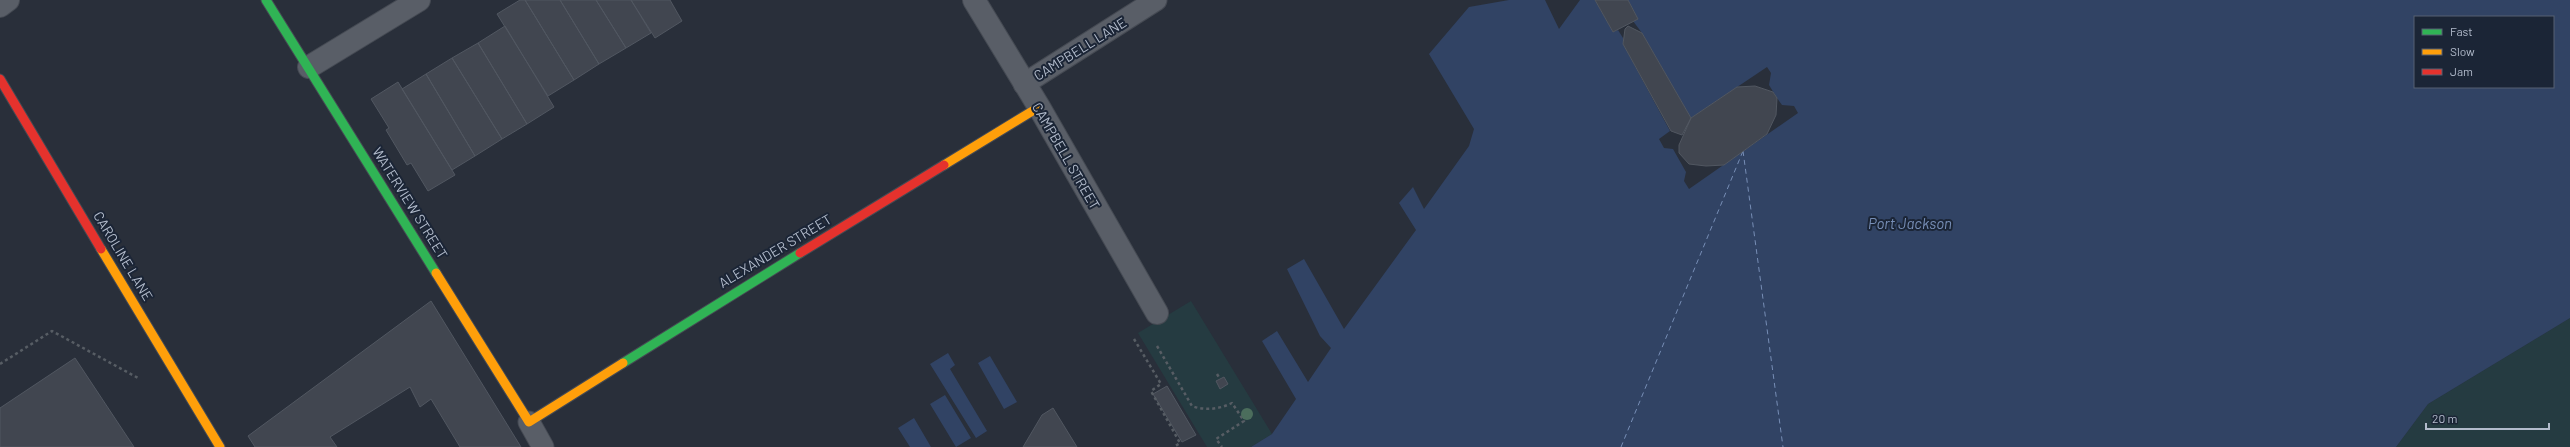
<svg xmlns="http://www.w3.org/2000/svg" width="2570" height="447" viewBox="0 0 2570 447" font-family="Barlow,sans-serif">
<rect width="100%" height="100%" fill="#292f3a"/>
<!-- green -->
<path fill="#253b41" d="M1191 301 1272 434 1251 447H1207L1138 333Z
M2570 318V447H2396L2428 404Z"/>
<!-- water -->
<path fill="#314364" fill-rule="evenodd" d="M1509 0H1545L1559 29 1580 0H2570V318L2428 404 2396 447H1251L1272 434 1296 399 1262 341 1277 331 1308 382 1331 348 1320 336 1287 269 1304 259 1344 329 1416 230 1399 203 1413 187 1424 209 1469 146 1474 129 1429 54 1469 7ZM2415 17H2553V87H2415Z
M948 353 955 365 950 369 987 431 976 438 930 364Z
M990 356 1017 402 1004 409 978 363Z
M945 395 971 438 956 447 930 404Z
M914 418 931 447H910L898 428Z"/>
<!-- pier -->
<path fill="#292f3a" d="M1595 0H1628L1638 19 1633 21 1642 33 1691 118 1767 67 1771 73 1769 85 1777 98 1782 105 1794 106 1798 113 1689 189 1684 181 1686 172 1673 149 1664 148 1659 139 1670 131 1623 44V38L1618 30 1613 32Z"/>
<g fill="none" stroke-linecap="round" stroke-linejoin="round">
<!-- ferry -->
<path stroke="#778eb6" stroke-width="1" stroke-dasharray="5 4" stroke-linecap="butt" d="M1743 151 1783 447
M1621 447 1743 151"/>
</g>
<!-- building -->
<path fill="#414650" stroke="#515761" d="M520 0H525L574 80 548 96 497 14Z
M525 0H560L599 64 574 80Z
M560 0H596L626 48 599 64Z
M596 0H631L651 33 626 48Z
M631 0H670L682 21 655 38Z
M1595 0H1628L1638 19 1613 32Z
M505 26 554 107 527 124 478 43Z
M1628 26 1642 33 1691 118 1682 135 1671 131 1623 44 1625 29Z
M478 43 527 124 502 139 452 58Z
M452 58 502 139 475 156 426 74Z
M426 74 475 156 452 170 402 89Z
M398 82 455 175 428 191 411 163 407 165 386 130 389 128 371 99Z
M1755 86 1773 92 1777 98 1776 115 1767 134 1724 165 1706 166 1689 164 1679 153V145L1691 118 1737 87Z
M431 301 521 447H460L431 399 420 407 410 387 330 437 337 447H255L248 436Z
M75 358 134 447H0V408Z
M1224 377 1228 384 1220 389 1216 381Z
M1167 386 1196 435 1182 442 1153 394Z
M1053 408 1077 447H1023L1042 415Z"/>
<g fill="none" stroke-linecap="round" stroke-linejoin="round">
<!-- lane casing -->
<g stroke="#454a53" stroke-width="23">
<path id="lane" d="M1024 84 1156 0
M529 422 543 447"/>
</g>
<!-- street casing -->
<g stroke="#454a53" stroke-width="24">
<path id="street" d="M974 0 1039 107 1157 313
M0 6 8 0
M309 67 419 0"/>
</g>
<!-- fast casing -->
<g stroke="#454a53" stroke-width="11">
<path id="fast" d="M266 0 436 273
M623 363 800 253"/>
</g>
<!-- slow casing -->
<g stroke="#454a53" stroke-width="11">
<path id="slow" d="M944 165 1039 107
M101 249 220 447
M436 273 529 422 623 363"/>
</g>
<!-- jam casing -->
<g stroke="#454a53" stroke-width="11">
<path id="jam" d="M0 79 101 249
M800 253 944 165"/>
</g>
<!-- path -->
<path stroke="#575d64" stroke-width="2.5" stroke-dasharray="3 3" stroke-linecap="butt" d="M1134 339 1161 384 1151 391 1180 443 1174 447
M1157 346 1192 406C1205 411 1220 409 1232 403L1244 421 1216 439 1222 447
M0 364 52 331 138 378
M1217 374 1220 379"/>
<!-- lane -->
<use href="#lane" stroke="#595e67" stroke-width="21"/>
<!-- street -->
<use href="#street" stroke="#595e67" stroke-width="22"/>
<!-- fast -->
<use href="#fast" stroke="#30b455" stroke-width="9"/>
<!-- slow -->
<use href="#slow" stroke="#ff9f0a" stroke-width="9"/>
<!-- jam -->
<use href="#jam" stroke="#e5322d" stroke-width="9"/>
</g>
<!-- trees -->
<circle fill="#4b6d5c" cx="1247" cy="414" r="6"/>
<g text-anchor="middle" stroke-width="4" stroke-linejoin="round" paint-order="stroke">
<!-- street labels -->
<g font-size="14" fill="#b2bbcb" stroke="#1b2536">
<text transform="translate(1080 49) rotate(-32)" y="5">CAMPBELL LANE</text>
<text transform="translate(1066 156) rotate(60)" y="5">CAMPBELL STREET</text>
<text transform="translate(410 203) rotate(58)" y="5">WATERVIEW STREET</text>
<text transform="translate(775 251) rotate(-31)" y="5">ALEXANDER STREET</text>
<text transform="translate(123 256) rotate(59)" y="5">CAROLINE LANE</text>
</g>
<!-- water labels -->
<g font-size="15" font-style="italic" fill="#778eb6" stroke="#1b2536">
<text x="1910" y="229">Port Jackson</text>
</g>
</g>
<!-- legend -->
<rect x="2414" y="16" width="140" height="72" fill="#1b2536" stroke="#576172"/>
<rect x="2422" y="29" width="20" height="6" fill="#30b455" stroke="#576172"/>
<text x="2450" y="36" font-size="12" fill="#b2bbcb">Fast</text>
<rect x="2422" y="49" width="20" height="6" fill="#ff9f0a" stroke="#576172"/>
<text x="2450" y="56" font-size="12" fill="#b2bbcb">Slow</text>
<rect x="2422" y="69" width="20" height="6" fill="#e5322d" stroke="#576172"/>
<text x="2450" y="76" font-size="12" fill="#b2bbcb">Jam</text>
<!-- scale -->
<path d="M2426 423v6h123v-6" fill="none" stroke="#b2bbcb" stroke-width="2"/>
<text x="2432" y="423" font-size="12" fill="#b2bbcb" stroke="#1b2536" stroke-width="3" paint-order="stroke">20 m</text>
</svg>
